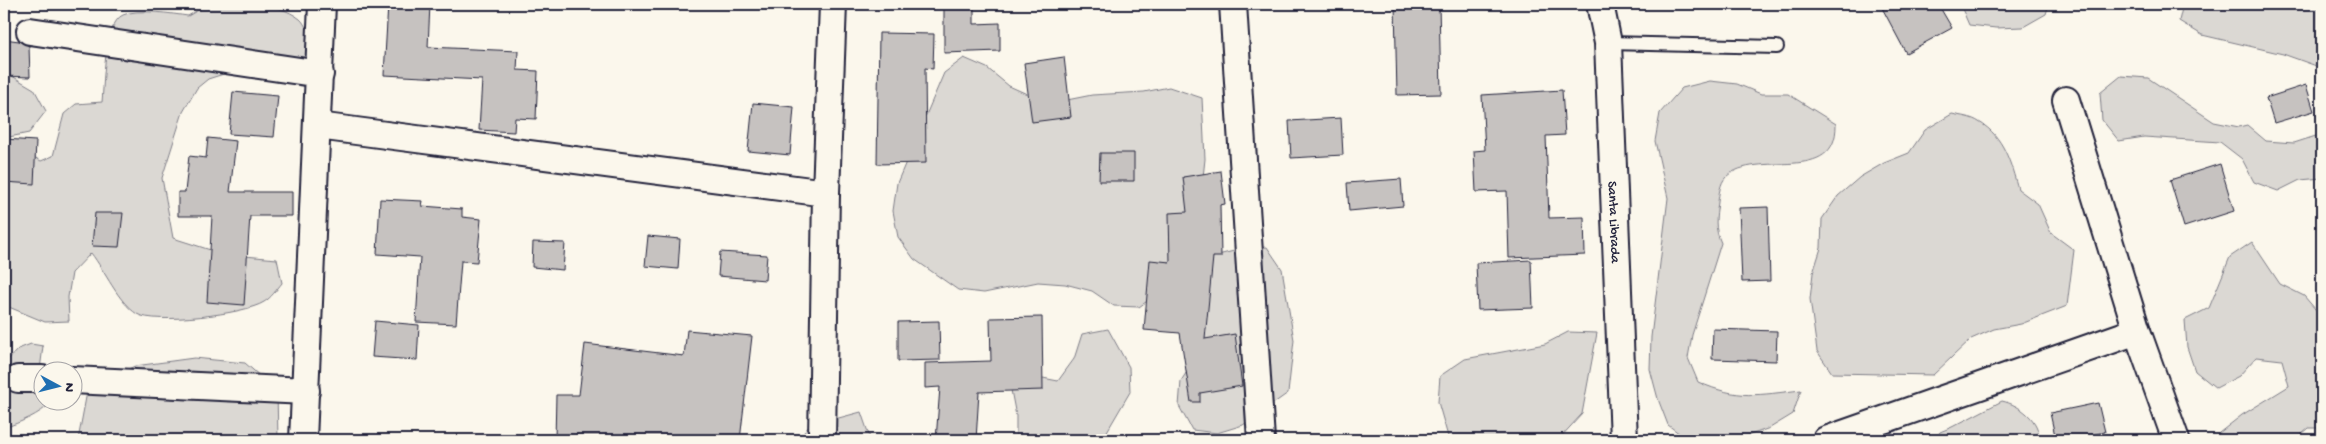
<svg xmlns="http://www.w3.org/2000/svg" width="2326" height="444" viewBox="0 0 2326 444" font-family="'Gochi Hand',sans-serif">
<rect width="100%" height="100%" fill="#fbf7ec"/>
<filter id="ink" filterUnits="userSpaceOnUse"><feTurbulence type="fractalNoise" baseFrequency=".02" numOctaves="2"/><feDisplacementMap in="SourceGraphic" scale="10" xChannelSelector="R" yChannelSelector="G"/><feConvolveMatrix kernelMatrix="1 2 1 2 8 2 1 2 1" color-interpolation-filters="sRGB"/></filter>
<g filter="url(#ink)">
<!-- green -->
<path fill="#dbd8d3" stroke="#7e7d87" d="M208 4C237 4 276 0 300 19 306 24 309 36 313 43L304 66 236 70 208 79 197 88 183 112 162 178 173 238 223 254 277 259 282 283C277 289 271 298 264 302 246 314 154 325 137 314 118 302 105 271 91 253L72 273 68 297 69 321 45 322 4 305V156L20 149 41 161 53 156 64 114 76 104 102 102C104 83 104 23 123 15 137 8 173 14 188 16Z
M1960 4H2049L2046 14 2023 27 1996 28 1969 25Z
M2183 4H2322V68L2283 54 2202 35 2179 21Z
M4 58 12 76 34 89 46 111 29 133 4 138Z
M964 58 987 68 1009 86 1036 98 1062 101 1092 95 1144 92 1169 87 1202 98 1205 159 1198 224 1161 291 1139 307 1114 306 1092 291 1065 284 1038 282 984 293 958 290 914 259 898 237 893 211 897 183 944 73Z
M2121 76 2148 78 2214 122 2239 127 2247 125 2266 141 2294 143 2322 134V178L2300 180 2278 191 2254 182 2242 159 2220 142 2144 137 2119 141 2102 120 2100 93Z
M1710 81 1737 84 1761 94H1788L1836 124C1837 187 1756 148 1726 177 1720 183 1719 194 1718 202 1716 219 1714 227 1721 243L1692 335 1688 358 1698 382C1739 400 1758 395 1801 390L1793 414 1770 428 1747 436 1721 440H1688L1668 425 1658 399 1650 369 1651 337 1668 198 1655 141 1660 113 1682 88Z
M1952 114C1961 116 1972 117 1979 122 2004 136 2011 164 2018 189L2038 204 2051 233 2074 250 2067 306 2021 324 1994 329 1971 339 1933 375 1832 373 1817 351 1810 299 1813 273 1821 248 1822 219 1838 196 1860 177 1884 163 1909 153 1925 130Z
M2252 242 2280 284 2304 296 2322 317V428H2309L2295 440H2224L2219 433 2242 415 2289 386 2282 360 2256 357 2239 376 2216 388 2195 371 2187 347 2185 320 2209 308 2230 257Z
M1267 247 1282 269 1294 340 1288 393 1243 425 1217 433 1192 430 1179 406 1181 381 1196 357 1198 278 1214 256 1242 249Z
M1108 329 1129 367 1130 392 1102 440H1016V416L1011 390 1033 376 1058 381 1074 359 1082 334Z
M1568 332 1597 333 1582 414 1558 440H1449L1438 402 1440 376 1465 359 1545 344Z
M31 344 43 346 40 370 42 375V402H52C39 415 21 422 4 428V364L18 349Z
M194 358 245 363 277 391 278 440H78L87 392 109 377 135 366Z
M2002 401C2020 405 2040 420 2039 440H1934L1940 432 1952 427Z
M861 412 870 438 868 440H798L809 426Z"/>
<!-- building -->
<path fill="#c6c2c0" stroke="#22223b" d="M388 4H430L428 47 518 51 517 70 538 71 536 119 515 118 514 132 479 130 482 80 384 75Z
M944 4H974V24L1000 23V51L944 53Z
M1395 4H1439L1441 94 1397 95Z
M1880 4H1938L1952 28 1906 53Z
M879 33 934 34 933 69 925 68 926 163 877 164Z
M4 39 19 41 29 46 30 77 4 76Z
M1064 57 1071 117 1032 122 1024 63Z
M2306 85 2314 111 2274 123 2266 98Z
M1562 90 1565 135 1546 136 1549 218 1584 217 1585 255 1509 258 1507 191 1476 192 1474 151 1485 150 1482 95Z
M233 92 278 96 274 137 229 134Z
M753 103 794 107 790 155 748 151Z
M1341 118 1343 155 1291 158 1289 121Z
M208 138 236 141 230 192H292V216H250L244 305 207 302 212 216H178V192H185L189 156 206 158Z
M4 139 36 141 34 184 4 182Z
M1100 153H1134V181H1099Z
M2220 164 2234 211 2184 227 2170 180Z
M1221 171 1225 204 1220 205 1221 257H1213L1205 339 1235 334 1242 386 1200 393V402H1191L1180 333 1144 330 1150 260 1170 262 1169 213 1187 212 1183 177Z
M1401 179 1403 206 1349 211 1347 183Z
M380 199 423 201 422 206 462 209V217L481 219 477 262 461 261 456 324 416 322 420 257 377 254Z
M1768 207 1770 281 1742 282 1739 208Z
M95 213H123L119 247 92 246Z
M648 236 680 239 678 269 645 266Z
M533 242 565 243 563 270 532 267Z
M720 252 767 255 765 280 718 276Z
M1531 260 1533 308 1478 310 1476 263Z
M1042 317 1043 390 979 392 976 440H936L940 387 925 388V363L991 361 990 318Z
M375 321 419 325 417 360 372 357Z
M939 321 940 360 898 361V322Z
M1713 329 1777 331 1776 361 1712 359Z
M687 330 752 336 740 440H555L556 395H579L585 344 684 356Z
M2098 403 2105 432 2069 440H2056L2050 413Z"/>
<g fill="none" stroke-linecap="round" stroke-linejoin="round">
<!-- service casing -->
<g stroke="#22223b" stroke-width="16">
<path id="service" d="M1608 43 1777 47"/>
</g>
<!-- minor casing -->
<g stroke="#22223b" stroke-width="30">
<g id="minor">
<path d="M1233 4 1261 440"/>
<path id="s1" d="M1600 4 1608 43 1624 440"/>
<path d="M30 31 320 74"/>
<path d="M2066 100 2137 331 2176 440"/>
<path d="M318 126 826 193"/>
<path d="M18 379H42"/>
<path d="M72 380 306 391"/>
<path d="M303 440 322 4"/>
<path d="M822 440 826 193 833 4"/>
<path d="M1826 440 2137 331"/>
</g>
</g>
<!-- service -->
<use href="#service" stroke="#fbf7ec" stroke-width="12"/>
<!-- minor -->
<use href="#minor" stroke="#fbf7ec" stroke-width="26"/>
</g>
</g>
<g text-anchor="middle" stroke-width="5" stroke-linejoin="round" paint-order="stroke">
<!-- street labels -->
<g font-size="14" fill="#22223b" stroke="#fbf7ec">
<text dy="5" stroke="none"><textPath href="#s1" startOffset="219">Santa Librada</textPath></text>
</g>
</g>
<!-- margin -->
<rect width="2326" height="444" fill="none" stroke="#fbf7ec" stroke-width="20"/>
<rect x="10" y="10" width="2306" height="424" fill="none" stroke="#22223b" stroke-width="2" filter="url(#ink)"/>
<!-- north arrow -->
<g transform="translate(58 386) rotate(97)"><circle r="24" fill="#fbf7ec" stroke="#a4a2a5"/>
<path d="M0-4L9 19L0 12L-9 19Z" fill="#1f6fb2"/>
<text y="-8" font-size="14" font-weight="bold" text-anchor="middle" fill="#22223b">N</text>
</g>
</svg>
